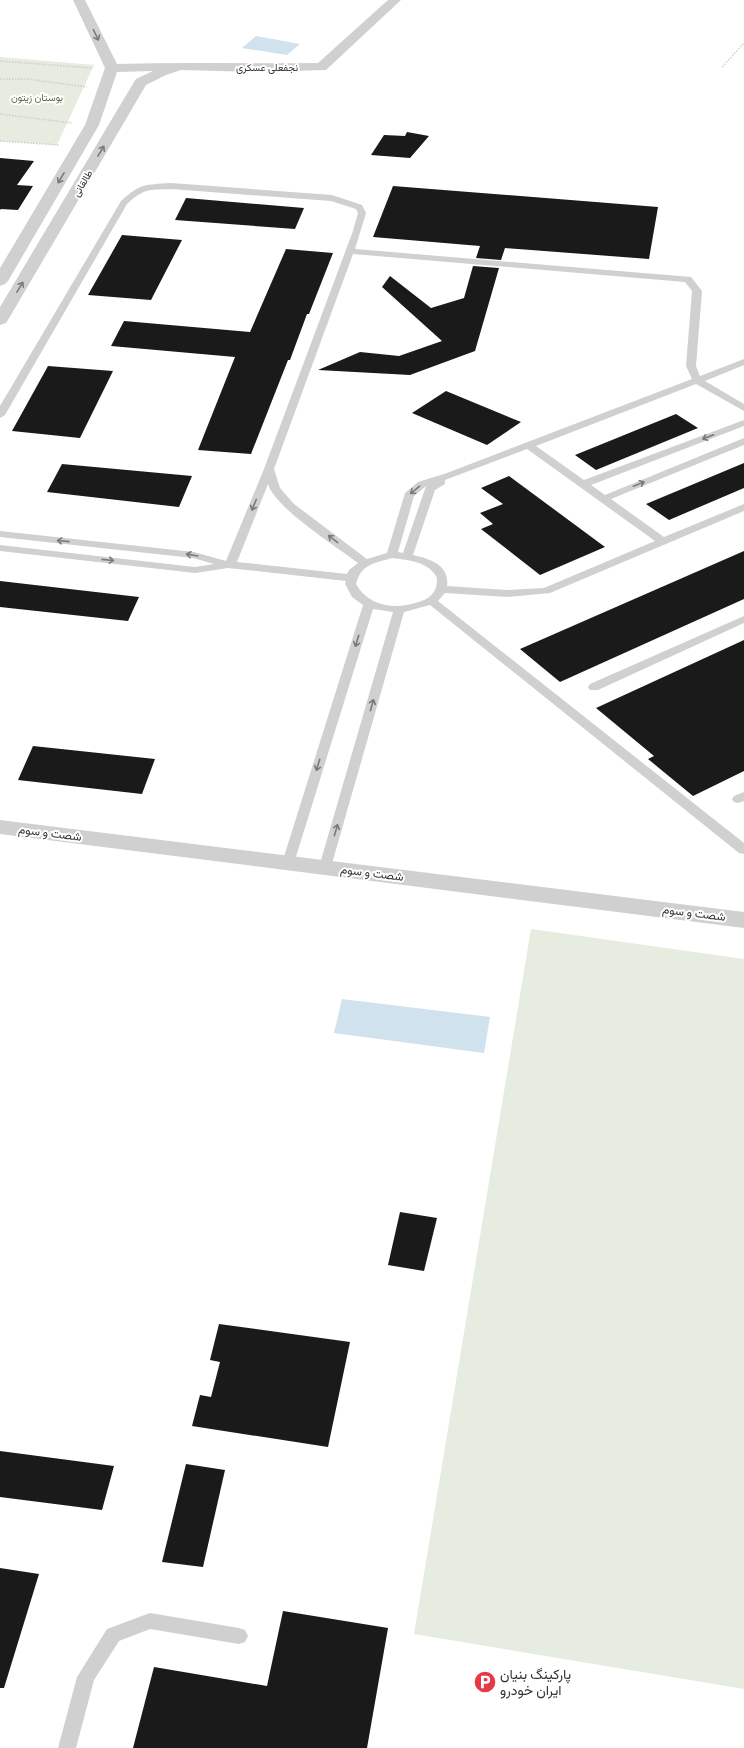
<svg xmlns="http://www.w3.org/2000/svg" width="744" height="1748" viewBox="0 0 744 1748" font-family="'Roboto Condensed',Vazirmatn,sans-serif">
<rect width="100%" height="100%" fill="#fff"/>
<!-- green -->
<path fill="#e6ecdf" d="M0 57 94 65 57 145 0 141Z
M531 929 744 959V1689L414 1634Z"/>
<!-- water -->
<path fill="#cfe2ee" d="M256 36 300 44 287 55 242 48Z
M342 999 490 1017 484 1053 334 1033Z"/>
<!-- building -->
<path fill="#1a1a1a" d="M407 132 429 136 410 158 371 155 384 135 405 136Z
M0 158 34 161 17 185 33 186 18 210 1 209 0 210Z
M393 186 658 207 649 259 505 248 501 260 476 258 480 246 373 237Z
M186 198 304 208 295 229 175 220Z
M122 235 182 240 151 300 88 295Z
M286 249 333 253 309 314H307L290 360H288L251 454 198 450 235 357 111 346 124 321 250 332Z
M473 266 499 268 475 351 410 375 318 370 360 352 399 356 442 341 382 287 390 276 431 308 464 298Z
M48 366 113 371 80 438 12 431Z
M446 391 521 422 487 445 412 413Z
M676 414 698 428 596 470 575 455Z
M744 463V488L669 520 646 504Z
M62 464 192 476 179 507 47 492Z
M509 476 605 547 540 575 481 529 493 524 480 513 503 504 481 488Z
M744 551V599L560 682 520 649Z
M0 581 139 597 128 621 0 607Z
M744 640V771L693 796 648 759 654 756 596 708Z
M33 746 155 759 142 794 18 780Z
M400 1212 437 1218 424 1271 388 1265Z
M219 1324 350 1342 328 1447 192 1426 200 1395 211 1397 220 1362 210 1360Z
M0 1451 114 1466 102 1510 0 1497Z
M186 1464 225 1470 203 1567 162 1562Z
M0 1568 39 1574 4 1688H0Z
M283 1611 388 1628 367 1748H133L154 1667 267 1686Z"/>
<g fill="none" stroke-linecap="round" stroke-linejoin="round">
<!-- path -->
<path stroke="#cdcdcd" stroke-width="1.5" stroke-dasharray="1.5 1.5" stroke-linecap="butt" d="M0 61 92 68
M722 67 744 43
M0 79H27L87 87
M0 114 72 123
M0 141 59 145"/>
<!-- service -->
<path fill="#d0d0d0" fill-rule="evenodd" d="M171 183 332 195 362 205 366 213 355 249 691 277 702 291 696 366 700 376 744 359V365L705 381 744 404V411L696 384 536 446 584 480 744 420V426L591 485 605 495 744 438V445L611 499 664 537 744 504V511L550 593 507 597 445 593 438 601 744 843V854L739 853 430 605 404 612 331 867 330 870H320L319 867 393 612 373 609 294 863 293 866H283L282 863 363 605 352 597 345 584 346 581 228 568 195 573 0 551V545L195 567 214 564 193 558 0 537V531L194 552 226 561 264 469 353 231 358 213 356 209 331 201 171 189C148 190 145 188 127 204L5 415 0 418V406L121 201C141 183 144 185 171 183ZM353 254 685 282 692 291 686 366 692 379 447 473 418 482 405 493 387 553 367 559 294 504 280 488 274 469ZM527 449 655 541 544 588 507 590 447 586C450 565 430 559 413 555L435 490 445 484V480ZM268 484C275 508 337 547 358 563L349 570 347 574 237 562ZM426 486 403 553 398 552 414 496ZM392 558C408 560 430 562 437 578 437 583 437 588 433 593 429 599 422 601 415 603 393 610 367 605 356 584 361 564 375 563 392 558Z
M744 616V623L598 690H590L588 687 590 684Z
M744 792V801L738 803 734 802 732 799 734 796Z
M150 1613 239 1628 245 1630 248 1636 245 1642 239 1644 150 1629 119 1641 94 1680 76 1748H58L77 1677 107 1629Z"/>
<!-- tertiary -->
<path fill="#d0d0d0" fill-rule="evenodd" d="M73 0H85L117 64C184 62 251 64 318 63L388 0H401L326 70 255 72 181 70 166 75 146 85 8 320 6 323 0 325V307L134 82 136 79 153 71 117 72 99 125 8 281 5 284 0 286V268L85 125 105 68Z
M0 820 744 912V928L0 834Z"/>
</g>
<!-- one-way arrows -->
<defs><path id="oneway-shaft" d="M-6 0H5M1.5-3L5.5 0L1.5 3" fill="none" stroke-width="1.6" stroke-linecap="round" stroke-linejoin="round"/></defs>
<g stroke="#7a7a7a">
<use href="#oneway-shaft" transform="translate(96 35) rotate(64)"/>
<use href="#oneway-shaft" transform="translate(101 151) rotate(-59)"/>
<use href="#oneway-shaft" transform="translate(61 178) rotate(121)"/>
<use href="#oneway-shaft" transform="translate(20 287) rotate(-59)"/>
<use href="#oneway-shaft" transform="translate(708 437) rotate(159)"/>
<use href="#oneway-shaft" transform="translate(639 484) rotate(-22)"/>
<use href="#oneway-shaft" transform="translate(415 490) rotate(141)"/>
<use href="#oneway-shaft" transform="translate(254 505) rotate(112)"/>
<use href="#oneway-shaft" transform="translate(333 539) rotate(-142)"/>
<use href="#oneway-shaft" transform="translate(63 541) rotate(-174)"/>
<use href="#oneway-shaft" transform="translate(192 555) rotate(-170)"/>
<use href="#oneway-shaft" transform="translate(108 560) rotate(6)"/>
<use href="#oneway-shaft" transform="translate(357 641) rotate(107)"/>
<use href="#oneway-shaft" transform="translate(372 705) rotate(-74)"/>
<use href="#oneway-shaft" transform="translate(318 765) rotate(107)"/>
<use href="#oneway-shaft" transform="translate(336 830) rotate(-74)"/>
</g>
<!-- icons -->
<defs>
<g id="parking-disc" transform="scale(1.15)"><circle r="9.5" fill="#e63946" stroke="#fff"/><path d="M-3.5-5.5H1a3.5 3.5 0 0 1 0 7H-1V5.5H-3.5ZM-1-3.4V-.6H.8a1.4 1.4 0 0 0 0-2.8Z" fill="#fff"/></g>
</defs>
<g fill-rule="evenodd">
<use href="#parking-disc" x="485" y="1682"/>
</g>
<g text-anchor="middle" stroke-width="4" stroke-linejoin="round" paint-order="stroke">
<!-- far-street labels -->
<g font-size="10" fill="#333" stroke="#fff">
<text x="267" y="71">نجفعلی عسکری</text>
<text transform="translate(82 183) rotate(-59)" y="4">طالقانی</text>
</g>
<!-- far-park labels -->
<g font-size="10" fill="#56703f" stroke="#fff">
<text x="37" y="101">بوستان زیتون</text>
</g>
<!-- street labels -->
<g font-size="12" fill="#333" stroke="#fff">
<text transform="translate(50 833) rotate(7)" y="4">شصت و سوم</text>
<text transform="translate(372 873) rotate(7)" y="4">شصت و سوم</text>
<text transform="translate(694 913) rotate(7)" y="4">شصت و سوم</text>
</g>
<!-- near-poi labels -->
<g font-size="14" fill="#333" stroke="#fff" text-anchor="start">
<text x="500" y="1679">پارکینگ بنیان<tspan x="500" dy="16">ایران خودرو</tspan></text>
</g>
</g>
</svg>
